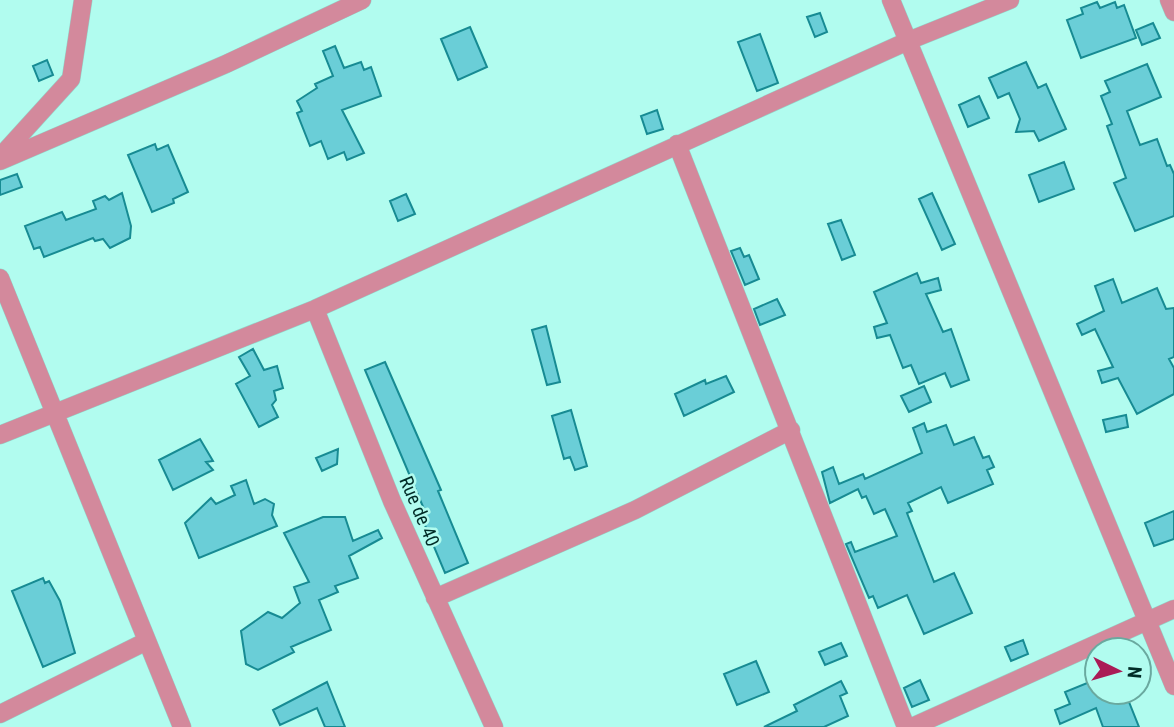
<svg xmlns="http://www.w3.org/2000/svg" width="1174" height="727" viewBox="0 0 1174 727" font-family="'Roboto Condensed',sans-serif">
<rect width="100%" height="100%" fill="#b1fcef"/>
<!-- building -->
<path fill="#6aced7" stroke="#178b93" stroke-width="2" d="M1097 2 1100 8 1115 2 1117 8 1124 5 1136 38 1081 58 1067 20 1083 14 1081 8Z
M820 13 827 32 815 37 807 17Z
M1153 23 1160 38 1142 45 1136 30Z
M470 27 487 67 458 80 441 39Z
M760 34 778 83 757 91 738 42Z
M335 46 344 68 361 62 364 70 371 67 381 96 342 110 364 153 347 160 344 152 328 159 321 141 310 146 297 113 302 111 297 101 317 88 315 84 333 76 323 51Z
M47 60 53 75 39 81 33 66Z
M1026 62 1038 88 1046 84 1066 129 1039 141 1034 131 1016 132 1020 119 1009 93 998 98 989 78Z
M1147 64 1161 97 1127 111 1140 145 1157 139 1167 166 1170 165 1174 174V216L1135 231 1114 183 1126 178 1107 126 1112 124 1101 96 1110 92 1105 81Z
M979 96 989 118 968 127 959 105Z
M657 110 663 129 647 134 641 116Z
M155 144 157 150 168 145 188 192 173 199 174 203 152 212 128 155Z
M1064 162 1074 189 1039 202 1029 175Z
M17 174 22 187 0 195V180Z
M122 193 131 226 130 238 110 248 103 239 95 241 93 238 44 257 40 247 34 249 25 226 62 212 66 220 96 209 93 201 105 196 109 200Z
M932 193 955 244 942 250 919 199Z
M406 194 415 214 398 221 390 201Z
M841 220 855 255 842 260 828 224Z
M740 248 744 257 749 255 759 279 745 285 731 251Z
M917 273 921 283 938 278 941 290 926 294 943 332 951 329 969 380 951 387 945 373 919 384 911 365 903 368 890 335 877 338 874 327 887 323 874 292Z
M1113 279 1122 303 1157 288 1166 309 1174 308V357L1169 359 1174 368V394L1137 414 1118 378 1102 383 1098 371 1113 367 1095 329 1082 335 1077 324 1104 311 1095 286Z
M777 299 785 315 760 325 754 309Z
M546 326 560 382 547 385 532 330Z
M253 349 264 370 277 366 283 388 274 391 276 400 272 405 278 417 259 427 236 384 250 376 239 357Z
M385 362 441 490 438 491 468 563 445 573 419 511 424 509 365 370Z
M726 376 734 392 684 416 675 394 705 380 706 384Z
M924 386 931 402 909 412 901 396Z
M571 410 587 466 575 470 570 457 564 459 552 416Z
M1126 415 1128 427 1106 432 1103 420Z
M924 423 927 432 946 425 954 445 974 437 983 458 989 456 994 467 987 470 993 484 948 503 941 487 908 503 912 511 907 513 934 582 954 573 972 613 924 634 907 595 878 608 873 596 869 598 846 544 851 542 855 552 897 536 885 509 874 514 866 496 862 498 858 489 830 503 822 472 833 467 839 484 863 474 865 479 922 453 913 428Z
M200 439 213 461 206 462 213 470 173 490 159 460Z
M338 449 337 464 322 471 316 458Z
M246 480 254 504 265 499 274 504 272 515 277 526 199 558 185 523 211 498 216 504 235 495 231 486Z
M1174 511V539L1154 546 1145 523Z
M323 517H345L353 541 378 530 382 538 349 556 358 578 335 586 338 592 319 600 331 630 291 647 294 652 258 670 246 664 241 631 268 612 282 618 300 603 294 587 309 582 284 533Z
M43 578 45 583 49 581 60 601 75 653 43 667 12 591Z
M1023 640 1028 654 1011 661 1005 647Z
M841 643 847 656 825 665 819 652Z
M756 661 769 692 737 705 724 674Z
M1097 679V692H1125L1139 727H1103L1096 708 1060 724 1055 710 1070 704 1065 692Z
M920 680 929 700 912 707 904 688Z
M841 681 847 693 840 696 848 716 824 727H764L797 711 794 705Z
M327 682 345 727H325L317 708 280 725 273 710Z"/>
<g fill="none" stroke-linecap="round" stroke-linejoin="round">
<!-- street casing -->
<g stroke="#91d7cb" stroke-width="19">
<path id="street" d="M891 0 1174 686
M1169 0 1174 12
M677 144 906 727
M0 157 71 79 83 0
M0 161 226 64 362 0
M0 278 182 727
M315 309 392 501 494 727
M0 435 315 309 908 41 1010 0
M435 598 635 510 791 430
M0 714 147 641
M912 727 1174 609"/>
</g>
<!-- street -->
<use href="#street" stroke="#d3899c" stroke-width="18"/>
</g>
<g text-anchor="middle" stroke-width="5" stroke-linejoin="round" paint-order="stroke">
<!-- street labels -->
<g font-size="19" fill="#002c27" stroke="#b1fcef">
<text transform="translate(420 511) rotate(67)" y="7">Rue de 40</text>
</g>
</g>
<!-- north arrow -->
<g transform="translate(1118 671) rotate(95)"><circle r="33" fill="#b1fcef" stroke="#6aa99f" stroke-width="2"/>
<path d="M0-5L12 26L0 18L-12 26Z" fill="#aa1b56"/>
<text y="-10" font-size="19" font-weight="bold" text-anchor="middle" fill="#002c27">N</text>
</g>
</svg>
